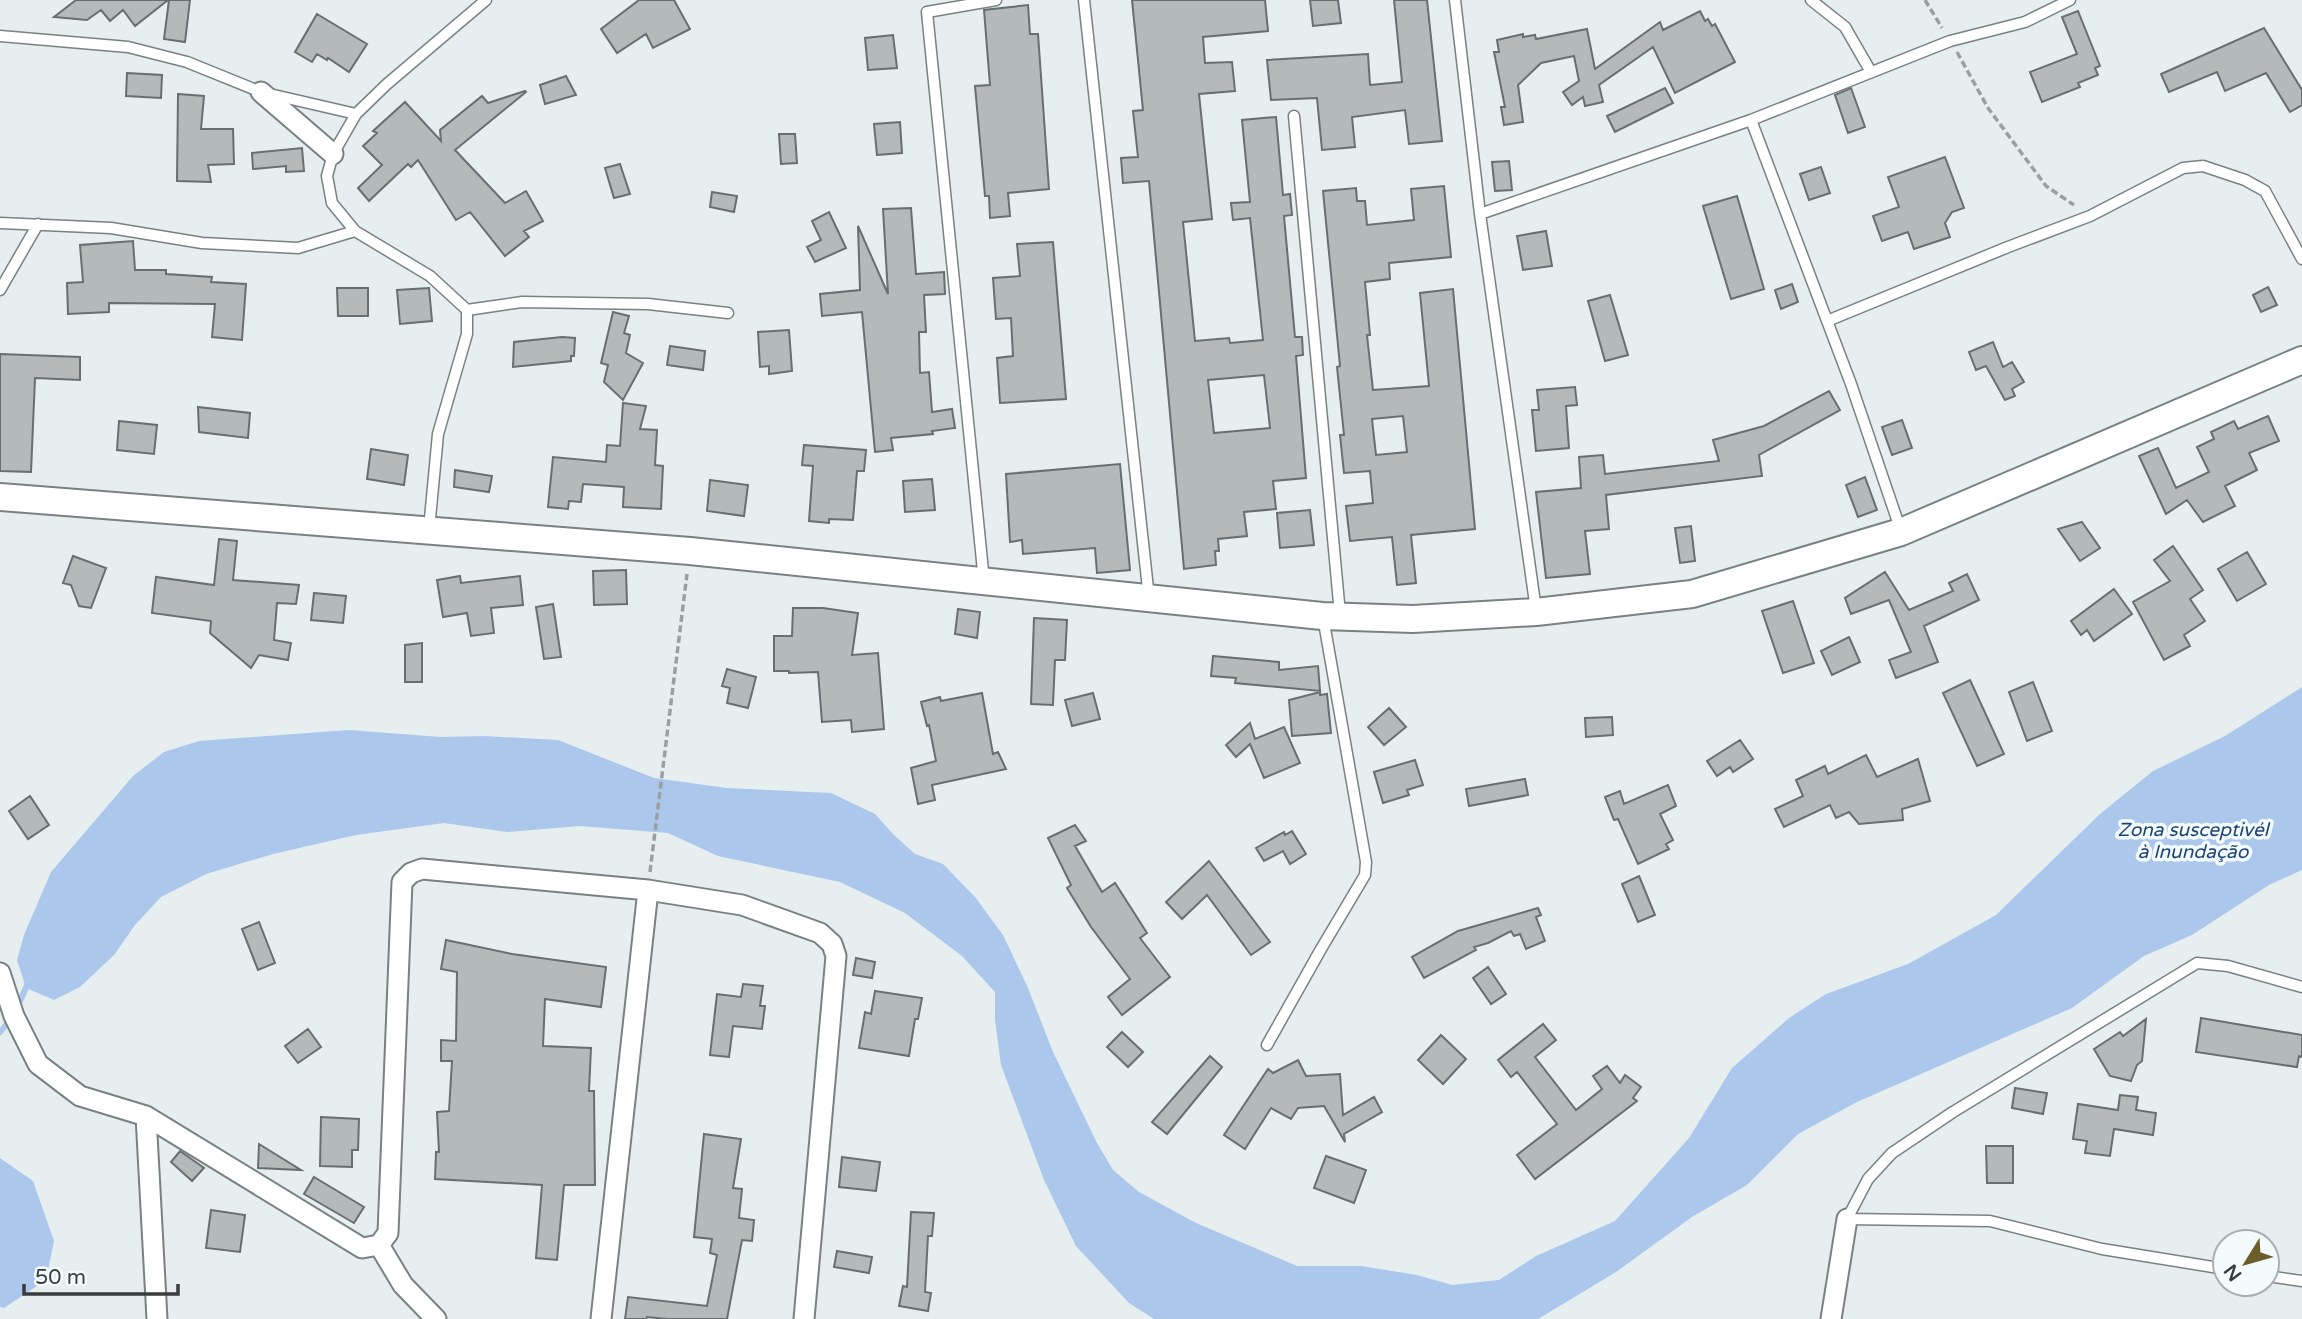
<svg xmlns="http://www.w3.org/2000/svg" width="2302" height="1319" viewBox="0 0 2302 1319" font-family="'Varela Round',sans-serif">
<rect width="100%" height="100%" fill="#e7eeef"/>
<!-- water -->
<path fill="#abc7ec" d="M2302 687V870L2269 885 2192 935 2144 956 2072 1008 1857 1102 1798 1134 1747 1185 1692 1217 1616 1272 1538 1319H1154L1129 1303 1076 1246 1044 1180 1001 1065 995 1020V992L962 956 905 913 840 882 718 856 668 833 580 826 507 832 444 823 356 835 273 854 206 874 161 897 135 925 114 955 80 987 54 1000 26 988 17 960 24 935 51 872 133 776 164 752 199 741 349 730 441 737 483 736 558 740 654 778 727 788 831 793 875 814 894 835 915 854 943 864 975 897 1003 935 1028 988 1053 1052 1097 1143 1113 1170 1139 1192 1196 1223 1297 1266H1361L1417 1275 1452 1285 1499 1280 1536 1256 1615 1221 1689 1138 1732 1068 1789 1018 1826 994 1908 964 1996 915 2100 814 2153 771 2225 736Z
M0 1158 33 1181 54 1241 46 1280 4 1308 0 1307Z"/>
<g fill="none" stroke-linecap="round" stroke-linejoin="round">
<!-- stream -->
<path stroke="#abc7ec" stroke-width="6" d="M17 1008 28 983
M0 1032 12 1018"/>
</g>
<!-- building -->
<path fill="#b3bab9" stroke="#686f6e" stroke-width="2" fill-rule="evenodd" d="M76 0H168L135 26 123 10 110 21 101 10 87 20 54 17Z
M169 0H190L185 42 164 39Z
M639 0H674L690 29 653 48 646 34 617 53 601 29Z
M1132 0H1265L1268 31 1203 37 1205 63 1232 62 1235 91 1199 94 1212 219 1183 222 1195 341 1229 338 1230 343 1263 340 1250 218 1233 220 1231 203 1250 202 1242 120 1276 117 1283 195 1290 194 1292 215 1284 216 1295 337H1302L1303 355 1296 356 1306 478 1273 481 1276 509 1244 512 1247 536 1218 539 1219 551H1215L1216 565 1184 569 1149 181 1123 183 1121 158 1138 157 1133 111 1143 110ZM1264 375 1270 428 1214 433 1208 380Z
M1310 0H1338L1341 23 1313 26Z
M1394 0H1427L1442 141 1409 144 1405 110 1352 117 1355 147 1322 150 1317 98 1271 100 1267 60 1368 54 1370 85 1402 82Z
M1028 5 1030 34H1038L1049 189 1008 193 1010 216 990 218 989 196H985L975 86 990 85 984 10Z
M1700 11 1705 21 1708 19 1712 26 1715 24 1735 62 1675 93 1653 47 1599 85 1603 102 1585 106 1583 97 1572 105 1563 92 1579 81 1574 56 1541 63 1518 85 1523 122 1504 125 1501 107H1505L1494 52H1499L1497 40 1523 34V37L1535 35 1536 39 1587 29 1595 69 1660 22 1663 30Z
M2078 11 2100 66 2095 68 2098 75 2078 83 2080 87 2042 102 2030 72 2077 54 2062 17Z
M317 14 367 44 349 72 328 58 327 60 317 54 312 62 295 52Z
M2264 28 2302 90V105L2290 112 2266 73 2225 91 2217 72 2169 92 2161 74Z
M893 35 897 68 868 70 865 38Z
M127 73 162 75 161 98 126 96Z
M566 76 576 95 545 104 540 85Z
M1665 88 1673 103 1615 132 1607 116Z
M1851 88 1865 127 1848 133 1835 95Z
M525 91 526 92 455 150 505 203 526 191 543 221 524 231 529 237 505 256 470 212 456 220 418 160 411 167 408 164 369 201 358 188 382 165 363 146 377 133 373 131 405 102 441 141 440 130 482 96 488 103Z
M178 94 204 96 201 129H233L234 164 208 165 211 182 177 181Z
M900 122 902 153 877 155 874 124Z
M779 134H795L797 163 781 164Z
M302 148 304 171 286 172V166L253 169 252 153Z
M1945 157 1964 208 1952 212 1945 223 1950 237 1914 249 1908 232 1882 241 1873 216 1899 207 1888 177Z
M1509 161 1512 190 1495 191 1492 162Z
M620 164 630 194 614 198 605 168Z
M1821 167 1830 193 1809 200 1800 174Z
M1444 186 1451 257 1389 263 1390 279 1365 282 1370 335H1367L1373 390 1429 386 1420 293 1453 289 1475 529 1411 535 1416 583 1397 585 1392 537 1350 541 1346 506 1373 503 1370 471 1344 473 1340 435H1344L1337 367 1340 366 1323 191 1356 188 1357 201H1365L1367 225 1414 220 1411 189ZM1403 416 1407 452 1376 455 1372 419Z
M712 192 737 196 734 212 710 207Z
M1737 196 1764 289 1731 299 1703 206Z
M911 208 916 274 944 272 945 294 924 295 926 332H919L920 373 929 372 932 412 952 409 955 428 932 431 933 434 891 438 893 450 875 452 862 312 822 316 820 294 860 290 858 226 888 294 883 209Z
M829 212 846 248 815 262 807 247 821 240 812 221Z
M1546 231 1552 266 1523 270 1517 236Z
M133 241 135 270H166V274L212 277 211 282 246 284 242 340 212 337 215 304 109 303V312L68 314 67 283 83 282 80 245Z
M1053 242 1066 399 1000 403 997 358 1013 356 1011 318 996 319 993 278 1020 276 1017 244Z
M1792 284 1798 302 1781 309 1775 290Z
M2268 287 2277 305 2261 312 2253 295Z
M337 288H368V316H338Z
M429 288 432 321 400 324 397 290Z
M1610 295 1628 355 1605 361 1588 301Z
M613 312 629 316 624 333 630 335 626 353 643 363 623 400 604 382 608 365 601 363Z
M789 330 792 371 769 374V366L760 367 758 332Z
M562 337 575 338 574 356H571V361L513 367 514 342Z
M1993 342 2003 367 2012 362 2024 382 2012 389 2015 396 2005 400 1986 366 1976 370 1969 352Z
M670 346 705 351 703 370 667 365Z
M0 354 80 357V380L35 378 31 472 0 471Z
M1575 387 1577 405 1566 406 1569 448 1536 451 1532 410H1539L1537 390Z
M1829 391 1840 410 1759 455 1762 476 1606 495 1609 529 1585 531 1590 574 1546 578 1536 492 1581 488 1579 457 1603 455 1605 474 1719 461 1713 440 1764 426Z
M623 403 646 406 640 429 657 430 655 465 663 466 661 509 623 507 624 487 583 484 581 502 569 501 568 509 548 507 553 457 606 462 607 445 620 446Z
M198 407 250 413 248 438 199 432Z
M2268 416 2279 441 2249 453 2257 470 2225 486 2235 506 2203 522 2187 500 2166 514 2139 456 2158 448 2176 488 2209 472 2197 447 2214 439 2211 432 2234 421 2238 429Z
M1902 420 1912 448 1892 455 1882 427Z
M119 421 157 425 154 454 117 450Z
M804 445 866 450 864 471H857L853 520 829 519V523L809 521 813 466 802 465Z
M371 449 408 455 404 485 367 479Z
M1120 464 1130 570 1097 573 1095 548 1023 554 1022 540 1010 542 1006 474Z
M455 470 492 476 489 492 454 487Z
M1865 477 1877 510 1858 517 1846 485Z
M932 479 935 510 905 512 903 481Z
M710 480 748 485 744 516 707 511Z
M1310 510 1314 545 1280 548 1277 513Z
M2082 522 2100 548 2080 561 2058 529Z
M1691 526 1695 561 1680 563 1675 528Z
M219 539 237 541 233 580 299 585 296 604 277 603 274 640 291 643 288 660 259 655 251 668 210 633 211 621 152 613 156 577 214 585Z
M2173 546 2203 590 2190 599 2205 621 2184 635 2190 646 2164 660 2133 602 2170 581 2154 560Z
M2247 552 2266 584 2237 601 2218 569Z
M73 556 106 568 91 608 79 606 71 585 63 583Z
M626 570 627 604 594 605 593 571Z
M1885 572 1909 610 1953 591 1949 583 1967 574 1979 600 1924 626 1938 662 1896 678 1889 660 1911 652 1889 600 1851 614 1845 598Z
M460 576 461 583 520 576 523 605 491 608 494 633 471 636 467 613 443 617 437 580Z
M2114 589 2132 614 2094 641 2087 630 2081 635 2071 621Z
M314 593 346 596 343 623 311 620Z
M1793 601 1814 663 1783 673 1762 611Z
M553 604 561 657 544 659 536 607Z
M793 608H823L858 613 852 655 878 653 884 729 852 732 851 720 822 722 818 672 789 673V671H774V636H792Z
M958 609 980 612 977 638 955 634Z
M1034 618 1067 620 1065 660H1055L1053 705 1031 704Z
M1849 637 1860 662 1832 675 1821 651Z
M422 643V682H405V645Z
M1213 656 1279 662V670L1318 666 1320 691 1235 683 1236 678 1211 676Z
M727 669 756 677 748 708 727 703 730 688 722 686Z
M1970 680 2004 754 1977 766 1943 693Z
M2033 682 2052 731 2027 741 2009 692Z
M1320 692V695L1327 694 1331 733 1292 736 1289 700Z
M982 693 993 754 998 752 1006 769 932 785 935 800 918 804 911 768 936 761 929 725 927 726 921 702 940 697 941 701Z
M1093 693 1100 719 1072 726 1065 700Z
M1389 708 1406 727 1384 745 1368 727Z
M1612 717 1613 735 1586 737 1585 718Z
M1250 723 1255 739 1284 727 1300 763 1264 778 1250 744 1236 757 1226 745Z
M1740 740 1753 759 1733 772 1730 767 1717 776 1707 761Z
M1866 755 1877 777 1918 759 1930 801 1902 809 1903 820 1859 824 1849 812 1836 818 1830 805 1784 827 1775 809 1803 796 1796 780 1825 766 1828 774Z
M1415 760 1423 785 1407 790 1409 795 1383 803 1374 772Z
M1525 779 1528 795 1469 806 1466 789Z
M1668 785 1676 806 1660 814 1673 840 1666 844 1669 849 1638 864 1618 819 1614 820 1605 797 1620 791 1624 804Z
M30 796 49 825 28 839 9 811Z
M1075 825 1086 841 1075 846 1102 892 1115 883 1147 933 1140 938 1170 977 1122 1015 1108 997 1130 979 1091 927 1067 888 1071 885 1048 838Z
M1292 831 1306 854 1290 864 1283 851 1264 861 1256 848 1284 832 1285 835Z
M1209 861 1270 942 1251 955 1207 895 1182 919 1166 902Z
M1639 876 1655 915 1638 922 1622 884Z
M1538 908 1541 915 1536 917 1545 941 1526 949 1520 934 1514 936 1511 931 1488 943 1474 947 1476 950 1424 978 1412 957 1458 931Z
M259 922 275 963 258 970 242 929Z
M446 940 512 954 606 967 601 1007 545 999 543 1046 591 1048 589 1091H594L595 1185H564L557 1260 536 1258 542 1185 435 1179 436 1152H439L437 1112 449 1111 452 1061H441V1040L456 1041 457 972 441 969Z
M856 958 875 962 872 978 853 975Z
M1488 967 1506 994 1491 1004 1473 978Z
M743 984 763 986 760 1006H765L762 1029 733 1026 729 1057 710 1055 717 994 741 997Z
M875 991 922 998 918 1019H915L909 1056 859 1048 865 1012 871 1014Z
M2201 1018 2302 1035V1057L2299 1056 2297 1067 2196 1052Z
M2146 1019 2142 1061 2137 1065 2131 1081 2110 1076 2094 1049 2120 1032 2123 1036Z
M1543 1024 1556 1040 1535 1057 1576 1110 1602 1089 1593 1076 1607 1066 1620 1083 1625 1075 1641 1087 1633 1098 1637 1101 1535 1179 1517 1155 1557 1124 1517 1072 1511 1077 1498 1060Z
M308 1029 321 1047 298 1063 285 1046Z
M1122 1032 1143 1052 1128 1067 1107 1047Z
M1441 1035 1466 1059 1443 1084 1418 1060Z
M1210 1056 1222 1067 1167 1134 1152 1122Z
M1298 1060 1306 1076 1340 1074 1343 1115 1374 1097 1382 1112 1344 1134 1345 1142 1324 1106 1298 1108 1291 1119 1271 1108 1245 1149 1224 1135 1268 1069 1273 1073Z
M2015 1088 2047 1093 2043 1114 2012 1108Z
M2120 1095 2138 1097 2136 1110 2156 1113 2153 1135 2114 1129 2110 1156 2085 1153 2087 1141 2073 1139 2078 1104 2118 1110Z
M321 1117 359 1119 358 1150H352V1167L320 1166Z
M704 1134 741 1139 733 1188 742 1189 739 1218 754 1220 752 1241 742 1240 727 1319H667L647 1317 646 1319H625L628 1297 707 1306 717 1255 710 1253 712 1239 694 1237Z
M259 1144 301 1170 258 1168Z
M1986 1146H2013V1183H1987Z
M180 1151 204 1168 192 1181 171 1162Z
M1326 1156 1366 1170 1354 1203 1314 1188Z
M842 1157 880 1162 876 1191 839 1187Z
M314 1177 364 1207 354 1223 304 1194Z
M211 1210 245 1215 240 1252 206 1248Z
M911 1212 934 1213 932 1236H928L925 1292 931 1293 928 1311 899 1306 903 1286 907 1287Z
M837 1251 872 1257 869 1273 834 1267Z"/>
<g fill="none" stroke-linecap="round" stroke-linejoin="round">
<!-- lane casing -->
<g stroke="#7a8182" stroke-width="13">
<path id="lane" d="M1084 0 1149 598
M1455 0 1480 214 1536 610
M1811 0 1845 27 1871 72
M0 36 128 47 187 62 261 92 356 114
M1294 116 1340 614
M1751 120 1851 384 1901 531
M1480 214 1751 120 1950 41 2025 22 2070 0
M0 223 111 228 202 243 298 248 355 231
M0 290 38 224
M467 310 522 302 648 304 728 313
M1827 321 2008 247 2090 216 2183 168 2203 166 2245 180 2265 191 2302 259
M429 529 438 434 467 334V310L430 276 355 231 332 203 327 176 333 154 356 114 387 84 486 0
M984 581 927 12 996 0
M1267 1045 1321 949 1365 875 1366 862 1323 617
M2225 1269 2102 1249 1990 1221 1847 1219 1868 1179 1892 1153 1953 1112 2197 963 2228 966 2302 987
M2267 1276 2302 1281"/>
</g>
<!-- street casing -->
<g stroke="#7a8182" stroke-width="23">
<path id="street" d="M261 92 333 154
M0 973 14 1016 38 1064 80 1096 146 1116 157 1319
M146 1116 362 1248 379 1245 388 1233 402 882 411 873 422 869 648 890 742 905 820 933 832 944 836 956 804 1319
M379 1245 403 1285 436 1319
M601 1319 648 890
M1831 1319 1847 1219"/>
</g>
<!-- secondary casing -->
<g stroke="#7a8182" stroke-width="30">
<path id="secondary" d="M0 497 690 551 1322 616 1413 619 1536 612 1692 594 1901 532 2302 360"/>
</g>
<!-- path -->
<path stroke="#9aa0a0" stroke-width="3.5" stroke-dasharray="7 3.5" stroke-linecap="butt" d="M1925 0 1942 28
M1957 52 1988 108 2046 186 2074 205
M650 872 687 574"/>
<!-- lane -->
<use href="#lane" stroke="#fff" stroke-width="10"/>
<!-- street -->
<use href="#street" stroke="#fff" stroke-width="19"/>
<!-- secondary -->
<use href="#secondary" stroke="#fff" stroke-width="26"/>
</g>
<g text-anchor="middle" stroke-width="7" stroke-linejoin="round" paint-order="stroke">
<!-- water labels -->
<g font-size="19" font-style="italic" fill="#1f4473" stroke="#f4fbfd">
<text x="2193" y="836">Zona susceptivél<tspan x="2193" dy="22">à Inundação</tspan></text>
</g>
</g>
<!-- north arrow -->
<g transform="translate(2246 1263) rotate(233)"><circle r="33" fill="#f4fbfd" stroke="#aaafb0" stroke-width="2"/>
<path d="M0-5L12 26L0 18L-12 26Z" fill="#6d5d2a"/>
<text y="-10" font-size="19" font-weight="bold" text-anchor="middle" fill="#3a3d3d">N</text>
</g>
<!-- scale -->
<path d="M24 1284v10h154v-10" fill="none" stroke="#3a3d3d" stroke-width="3.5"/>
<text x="35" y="1284" font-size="21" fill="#3a3d3d" stroke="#f4fbfd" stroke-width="5" paint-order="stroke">50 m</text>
</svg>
